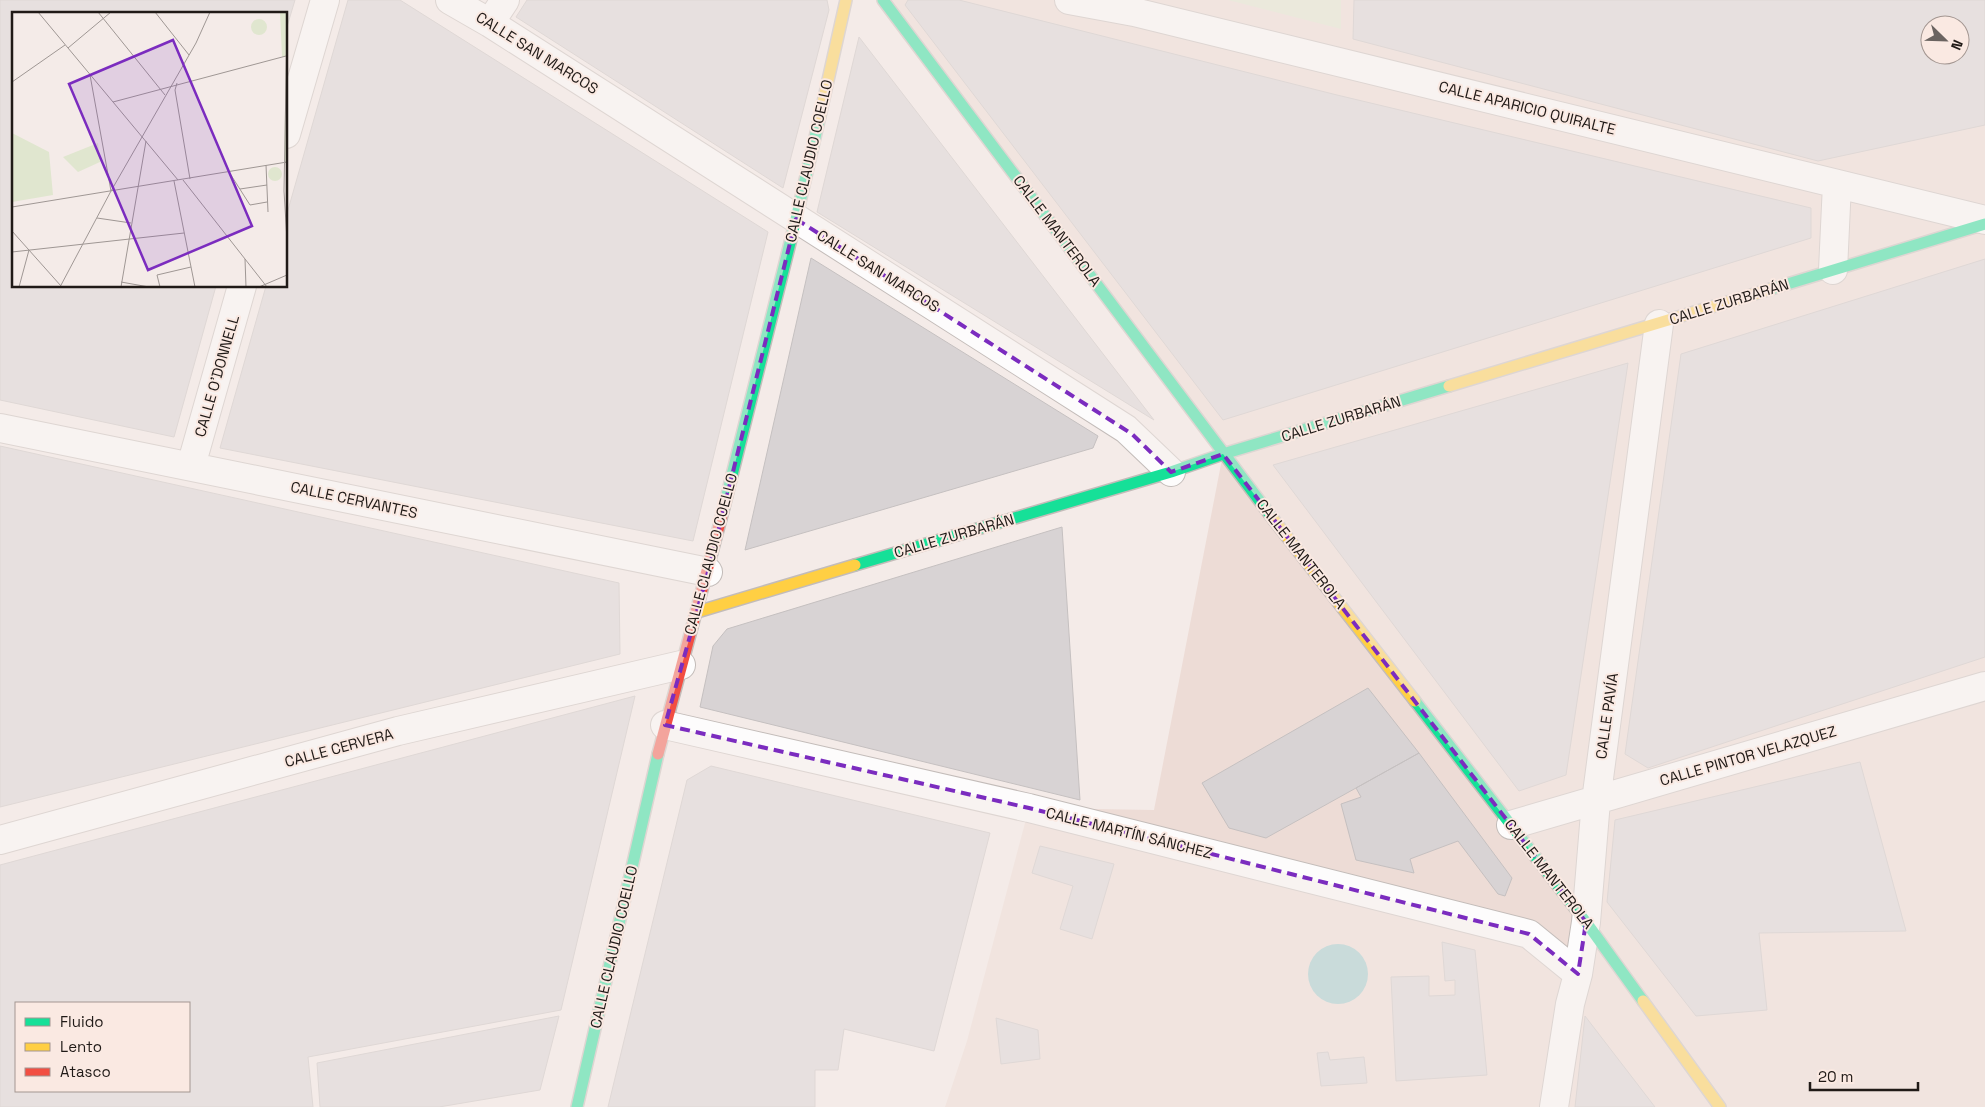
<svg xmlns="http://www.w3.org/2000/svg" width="1985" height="1107" viewBox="0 0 1985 1107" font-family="'Space Grotesk',sans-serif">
<rect width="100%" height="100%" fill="#f4ebe8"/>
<!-- built -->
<path fill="#eddcd6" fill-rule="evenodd" d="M883 0H1985V1107H945L967 1041 1029 808 1154 810 1223 454ZM1930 25H1960V55H1930Z"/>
<!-- green -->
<path fill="#e0e6cf" d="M1228 0H1341V29Z"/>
<!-- water -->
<path fill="#96c7ca" d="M1308 974a30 30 0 1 1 60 0a30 30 0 1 1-60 0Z"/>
<!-- building -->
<path fill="#d8d3d4" stroke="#c5c0c0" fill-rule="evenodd" d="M0 0H295L286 30V14H14V286H216L174 437 0 400Z
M348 0H400L768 232 693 541 220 448 266 286H286V217Z
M527 0H827L829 10 783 188 516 17Z
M908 0H959L1337 95 1811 208V238L1223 420 905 5Z
M1354 0H1985V125L1818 161 1353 39ZM1930 25H1960V55H1930Z
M859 37 1154 420 817 212Z
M811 258 1098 436 1093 448 745 550Z
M1985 259V657L1648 768 1625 754 1681 354Z
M1628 363 1566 775 1519 791 1273 465Z
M0 446 619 583 620 654 0 807Z
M1062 527 1080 800 700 707 713 646 727 629Z
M1368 688 1419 753 1266 838 1229 828 1202 783Z
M635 696 561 1010 308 1057 313 1107H0V865ZM16 1003H189V1091H16Z
M1419 753 1512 878 1505 896 1498 894 1458 841 1410 859 1414 873 1356 860 1341 804 1361 797 1356 788Z
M1860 762 1906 931 1759 933 1767 1010 1696 1016 1607 902 1615 820Z
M711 766 990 833 934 1051 844 1029 838 1070H815V1107H608L687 780Z
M1040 846 1114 864 1092 939 1060 929 1073 886 1032 873Z
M1442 942 1475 950 1487 1075 1396 1081 1391 977 1429 976V996L1455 995V980L1445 981Z
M559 1016 540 1090 439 1107H320L317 1063Z
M1585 1016 1655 1107H1575Z
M996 1018 1038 1030 1040 1059 1001 1064Z
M1328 1052 1330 1060 1364 1057 1367 1083 1321 1086 1317 1053Z"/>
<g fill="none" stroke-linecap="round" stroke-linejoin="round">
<!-- street casing -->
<g stroke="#c3bcb9" stroke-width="30">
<path id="street" d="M450 0 490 23 1126 429 1171 472
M1069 0 1134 12 1985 220
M490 23 505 0
M286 134 325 0
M1833 270 1837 184
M0 428 708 572
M191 466 242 286
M665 725 1029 808 1529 934 1578 974
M1511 825 1985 686
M0 840 398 731 681 665
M1554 1107 1570 1004 1578 974 1586 922 1596 801 1659 324"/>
</g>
<!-- fast casing -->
<g stroke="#c3bcb9" stroke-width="14">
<path id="fast" d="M883 0 1274 520
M1771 289 1985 224
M723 511 796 219 820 116
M855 565 1171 472 1223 454 1449 386
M1415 701 1586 922 1643 1001
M577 1107 658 754"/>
</g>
<!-- slow casing -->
<g stroke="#c3bcb9" stroke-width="14">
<path id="slow" d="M820 116 846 0
M1449 386 1771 289
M1274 520 1415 701
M697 612 855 565
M1643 1001 1720 1107"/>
</g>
<!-- jam casing -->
<g stroke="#c3bcb9" stroke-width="14">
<path id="jam" d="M658 754 723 511"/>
</g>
<!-- street -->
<use href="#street" stroke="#fdfcfc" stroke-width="28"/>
<!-- fast -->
<use href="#fast" stroke="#16e098" stroke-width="11"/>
<!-- slow -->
<use href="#slow" stroke="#ffcf43" stroke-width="11"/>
<!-- jam -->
<use href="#jam" stroke="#f24e42" stroke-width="11"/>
</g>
<!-- marked area -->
<path d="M0 0H1985V1107H0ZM796 219 1132 434 1171 472 1223 454 1586 922 1578 974 1529 934 1029 808 665 725 708 572Z" fill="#f4ebe8" fill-opacity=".55" fill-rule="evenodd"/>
<path fill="none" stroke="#7b2cbf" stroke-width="4" stroke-dasharray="10 6" stroke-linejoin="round" d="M796 219 1132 434 1171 472 1223 454 1586 922 1578 974 1529 934 1029 808 665 725 708 572Z"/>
<g text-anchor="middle" stroke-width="4" stroke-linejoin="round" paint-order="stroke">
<!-- street labels -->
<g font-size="15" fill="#201a17" stroke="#fae9e2">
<text transform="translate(537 53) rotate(32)" y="5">CALLE SAN MARCOS</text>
<text transform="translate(1527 108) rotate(14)" y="5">CALLE APARICIO QUIRALTE</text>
<text transform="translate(809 161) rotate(-77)" y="5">CALLE CLAUDIO COELLO</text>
<text transform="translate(1057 231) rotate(53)" y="5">CALLE MANTEROLA</text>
<text transform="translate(878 271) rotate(32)" y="5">CALLE SAN MARCOS</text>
<text transform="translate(1729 302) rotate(-17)" y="5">CALLE ZURBARÁN</text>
<text transform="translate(217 376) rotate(-74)" y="5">CALLE O'DONNELL</text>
<text transform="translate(1341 419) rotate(-17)" y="5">CALLE ZURBARÁN</text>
<text transform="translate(354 500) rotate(12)" y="5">CALLE CERVANTES</text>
<text transform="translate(954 536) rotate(-16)" y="5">CALLE ZURBARÁN</text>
<text transform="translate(711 554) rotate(-75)" y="5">CALLE CLAUDIO COELLO</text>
<text transform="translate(1301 554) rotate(52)" y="5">CALLE MANTEROLA</text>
<text transform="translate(1607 716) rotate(-82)" y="5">CALLE PAVÍA</text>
<text transform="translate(339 748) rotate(-15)" y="5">CALLE CERVERA</text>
<text transform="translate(1748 756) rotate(-16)" y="5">CALLE PINTOR VELAZQUEZ</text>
<text transform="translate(1129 833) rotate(14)" y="5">CALLE MARTÍN SÁNCHEZ</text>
<text transform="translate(1549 874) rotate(52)" y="5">CALLE MANTEROLA</text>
<text transform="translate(614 947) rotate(-77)" y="5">CALLE CLAUDIO COELLO</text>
</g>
</g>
<!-- overview -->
<g transform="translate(12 12)">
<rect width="275" height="275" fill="#f4ebe8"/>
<path d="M268 0H275V150H272L274 44 270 45ZM239 15a8 8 0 1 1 16 0a8 8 0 1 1-16 0ZM0 121 37 140 41 183 0 190ZM86 131 88 150 66 160 51 145ZM256 162a7 7 0 1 1 14 0a7 7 0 1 1-14 0Z" fill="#e0e6cf"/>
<path fill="none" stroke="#9f9794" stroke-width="1" d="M26 0 166 168M86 0 153 83M143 0 177 43M275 15 272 179 275 228M56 36 99 0M78 63 99 179M0 70 53 33M165 71 163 78 178 167M101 90 274 44M254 153 256 200M217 160 238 193 255 190M171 168 255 275M162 169 183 275M228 177 255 173M0 195 275 150M85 206 119 211M0 219 49 274M0 240 172 221M233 247 234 275M109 270 137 275M7 275 17 238M48 275 99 179 184 31 198 0M109 275 134 129M148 275 145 263 179 255M247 275 275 263"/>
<path fill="#7b2cbf" fill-opacity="0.15" stroke="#7b2cbf" stroke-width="2.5" d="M161 28 240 214 136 258 57 72Z"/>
<rect width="275" height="275" fill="none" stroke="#201a17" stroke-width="2.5"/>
</g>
<!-- legend -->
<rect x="15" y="1002" width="175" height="90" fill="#fae9e2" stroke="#a39691"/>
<rect x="25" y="1018" width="25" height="8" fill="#16e098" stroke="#a39691"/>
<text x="60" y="1027" font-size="15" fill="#201a17">Fluido</text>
<rect x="25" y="1043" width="25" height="8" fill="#ffcf43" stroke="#a39691"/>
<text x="60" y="1052" font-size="15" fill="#201a17">Lento</text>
<rect x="25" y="1068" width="25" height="8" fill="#f24e42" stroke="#a39691"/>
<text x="60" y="1077" font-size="15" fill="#201a17">Atasco</text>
<!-- north arrow -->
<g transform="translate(1945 40) rotate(113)"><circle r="24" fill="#fae9e2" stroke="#a39691"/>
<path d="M0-4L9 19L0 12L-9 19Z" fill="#6a6360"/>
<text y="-8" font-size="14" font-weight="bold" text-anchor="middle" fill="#201a17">N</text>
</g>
<!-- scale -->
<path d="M1810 1082v8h108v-8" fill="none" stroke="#201a17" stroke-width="2.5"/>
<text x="1818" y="1082" font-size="15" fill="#201a17" stroke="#fae9e2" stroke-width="4" paint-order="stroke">20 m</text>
</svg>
